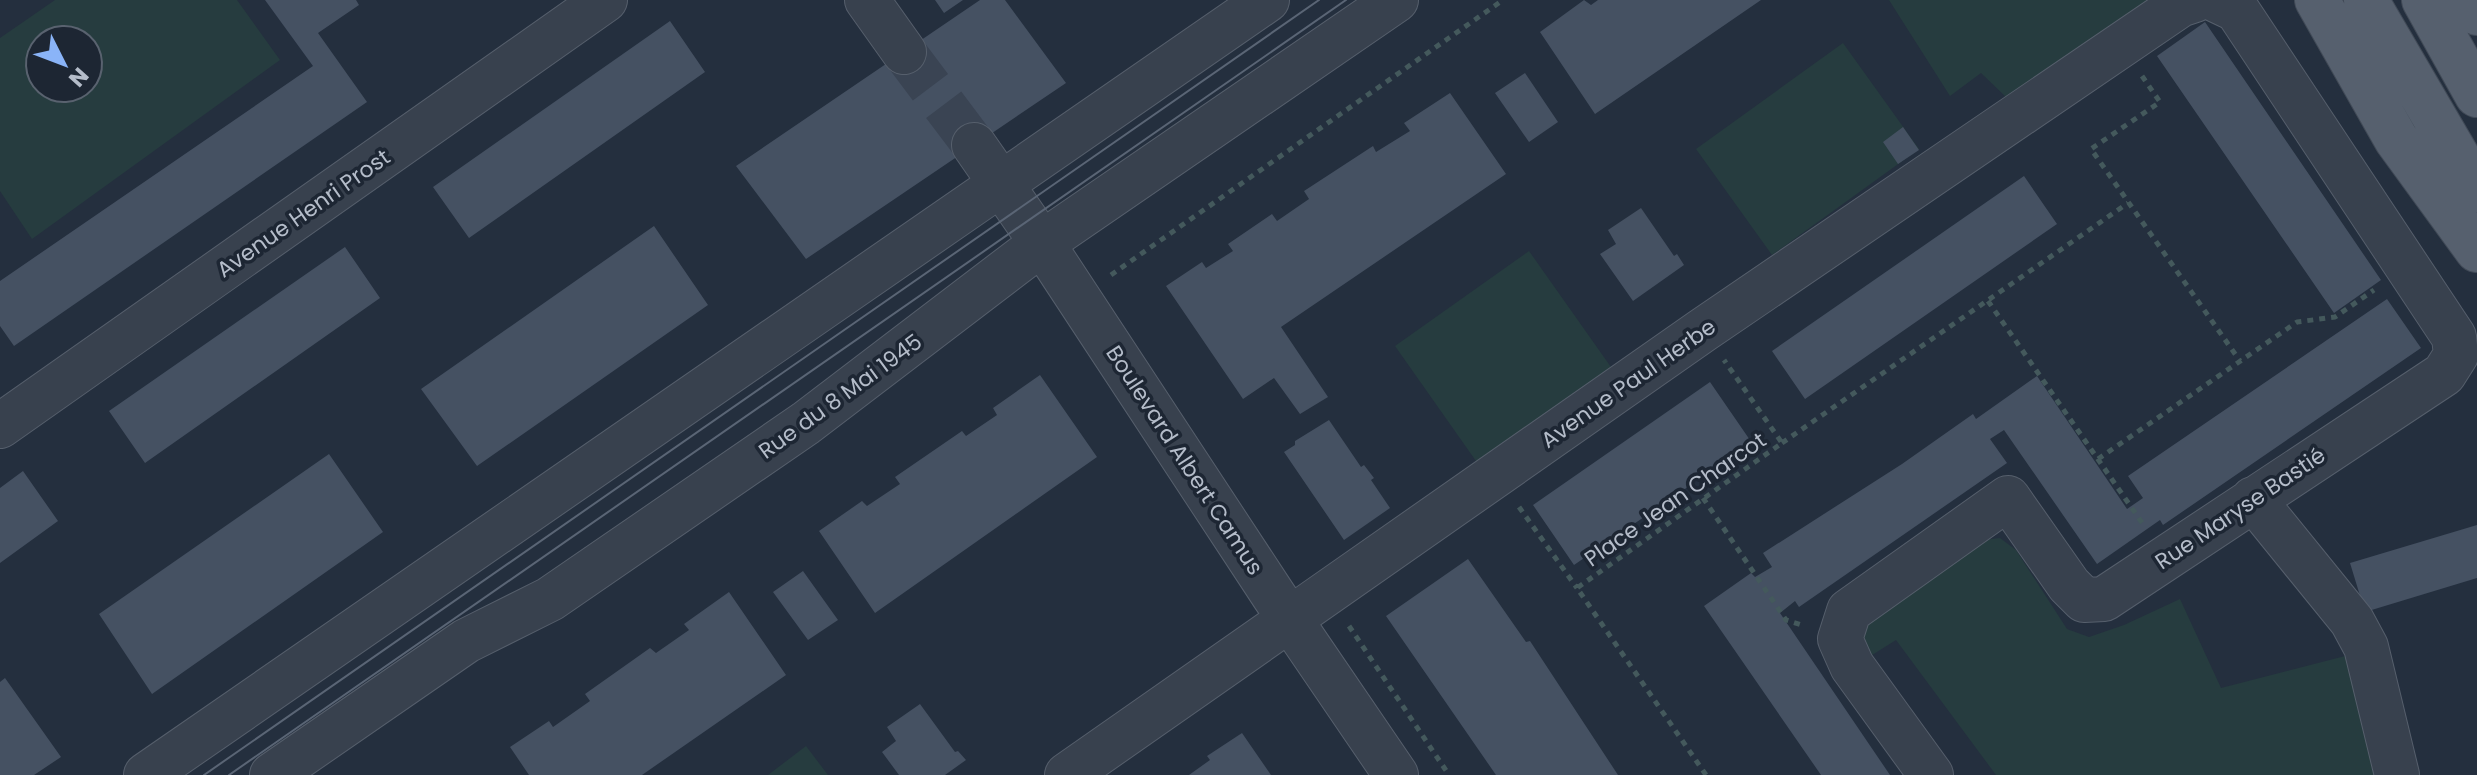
<svg xmlns="http://www.w3.org/2000/svg" width="2477" height="775" viewBox="0 0 2477 775" font-family="Poppins,sans-serif">
<rect width="100%" height="100%" fill="#242f3e"/>
<!-- green -->
<path fill="#263c3f" fill-rule="evenodd" d="M55 0H237L280 60 32 239 0 191V38ZM40 40H88V88H40Z
M1889 0H2149L2007 98 1981 73 1950 96Z
M1843 43 1919 149 1772 255 1696 149Z
M1529 251 1618 377 1483 471 1395 346Z
M2000 538 2016 550 2067 629 2089 637 2124 625 2180 599 2221 688 2353 654 2385 775H1996L1896 640 1869 657 1861 644 1864 630 1875 614 1982 540Z
M806 746 828 775H768Z"/>
<!-- building -->
<path fill="#455162" d="M265 0H356L359 5 318 33 367 102 14 346 0 326V281L313 66Z
M935 0H963L944 13Z
M980 0H1005L1066 83 806 259 736 166Z
M1584 0 1591 5 1598 0H1761L1595 114 1540 32Z
M670 21 705 72 469 238 433 187Z
M2205 22 2381 280 2334 313 2157 56Z
M1525 73 1558 122 1529 142 1495 93Z
M1450 93 1506 174 1281 327 1328 397 1300 414 1274 378 1243 399 1166 286 1202 262 1206 268 1233 251 1228 244 1272 214 1277 221 1309 199 1304 191 1373 146 1376 152 1410 131 1404 123Z
M1903 127 1919 150 1898 164 1883 142Z
M2024 176 2057 224 1805 399 1772 351Z
M1641 208 1674 256 1677 254 1684 265 1633 301 1600 254 1616 244 1608 230Z
M654 226 708 305 477 466 421 389Z
M345 247 380 298 145 463 109 411Z
M2387 299 2421 348 2163 525 2160 520 2097 564 2004 430 1990 439 2007 463 1799 607 1795 601 1780 613 1890 775H1821L1704 606 1751 573 1755 577 1772 567 1763 553 1902 464 1973 414 1976 419 2037 376 2127 509 2143 498 2128 476Z
M1040 375 1097 457 875 613 819 531 862 501 867 506 900 484 895 477 962 431 966 436 997 415 993 408Z
M1710 382 1752 443 1574 565 1533 505Z
M1329 420 1361 467 1364 465 1374 478 1371 480 1390 508 1344 540 1284 452 1295 445V441Z
M329 454 383 532 152 694 99 614Z
M23 471 58 521 0 563V488Z
M2477 525V578L2365 612 2350 563Z
M1468 559 1526 642 1530 641 1618 775H1496L1386 616Z
M803 571 838 620 808 640 773 592Z
M729 592 786 675 642 775H529L510 747 549 721 553 727 590 701 585 694 650 648 656 653 689 630 684 624Z
M5 678 61 757 34 775H0V682Z
M920 704 955 752 958 751 966 760 945 775H899L882 752 896 741 887 727Z
M1242 733 1271 775H1189L1210 760 1207 756Z"/>
<g fill="none" stroke-linecap="round" stroke-linejoin="round">
<!-- minor-tunnel -->
<path stroke="#3a4453" stroke-width="44" stroke-dasharray="44 22" stroke-linecap="butt" d="M904 52 974 145"/>
<!-- minor casing -->
<g stroke="#565f6c" stroke-width="46">
<path id="minor" d="M867 0 904 52
M974 145 1042 243 1274 596 1396 775
M0 426 605 0
M2253 499 2352 621 2366 647 2397 775
M146 775 1267 0
M272 775 466 641 550 599 806 423 1042 243 1396 0
M1067 775 1703 330 2180 5 2195 0
M1931 775 1852 666 1840 639 1849 611 2008 498 2069 585 2084 600 2104 599 2444 374 2456 355 2454 337 2237 10 2216 0"/>
</g>
<!-- primary casing -->
<g stroke="#414a57" stroke-width="46">
<path id="primary" d="M2317 0 2396 139 2477 250
M2366 0 2477 190
M2424 0 2477 95
M2470 0 2477 13"/>
</g>
<!-- path -->
<path stroke="#44595c" stroke-width="5" stroke-dasharray="6 6" stroke-linecap="butt" d="M2142 76 2160 102 2091 149 2240 361
M1111 275 1503 0
M1988 301 2145 527
M1782 443 2128 203
M2098 459 2297 322 2335 317 2374 290
M1703 498 1786 620 1805 626
M1519 507 1577 588
M1349 626 1449 775
M1706 775 1577 588 1782 443 1724 360"/>
<!-- minor -->
<use href="#minor" stroke="#38414e" stroke-width="44"/>
<!-- primary -->
<use href="#primary" stroke="#56606e" stroke-width="44"/>
<!-- tram -->
<path stroke="#5a6575" stroke-width="2" d="M204 775 1319 0
M229 775 1346 0"/>
</g>
<g text-anchor="middle" stroke-width="7" stroke-linejoin="round" paint-order="stroke">
<!-- street labels -->
<g font-size="22" fill="#b4bcc9" stroke="#1d2633">
<text transform="translate(303 213) rotate(-35)" y="8">Avenue Henri Prost</text>
<text transform="translate(1628 383) rotate(-35)" y="8">Avenue Paul Herbe</text>
<text transform="translate(840 396) rotate(-36)" y="8">Rue du 8 Mai 1945</text>
<text transform="translate(1185 460) rotate(57)" y="8">Boulevard Albert Camus</text>
<text transform="translate(1675 499) rotate(-35)" y="8">Place Jean Charcot</text>
<text transform="translate(2240 508) rotate(-34)" y="8">Rue Maryse Bastié</text>
</g>
</g>
<!-- north arrow -->
<g transform="translate(64 64) rotate(132)"><circle r="38" fill="#1d2633" stroke="#59626f" stroke-width="2"/>
<path d="M0-6L14 30L0 20L-14 30Z" fill="#8ab4f8"/>
<text y="-12" font-size="22" font-weight="bold" text-anchor="middle" fill="#b4bcc9">N</text>
</g>
</svg>
